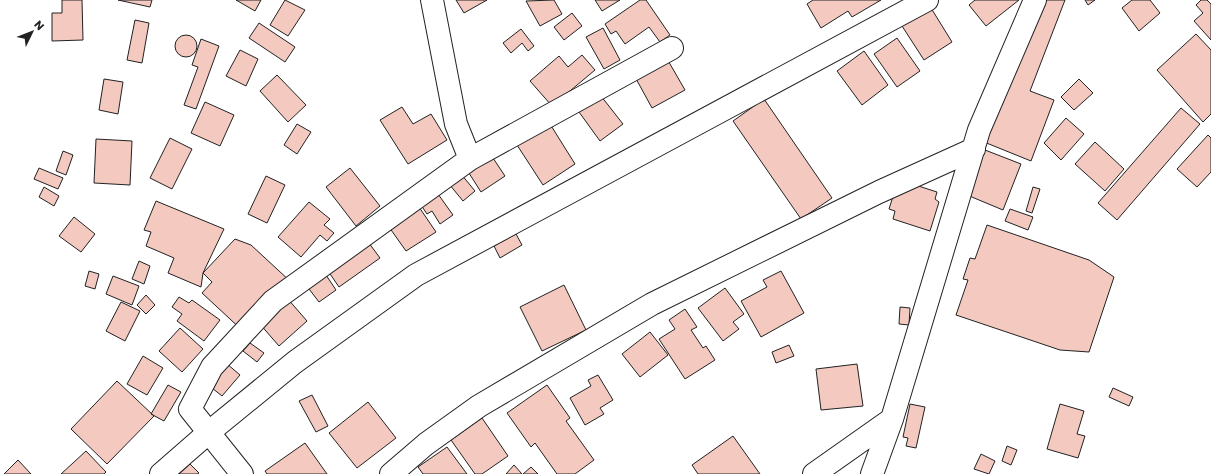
<svg xmlns="http://www.w3.org/2000/svg" width="1211" height="474" viewBox="0 0 1211 474" font-family="Poppins,sans-serif">
<rect width="100%" height="100%" fill="#fff"/>
<!-- building -->
<path fill="#f3c9c0" stroke="#222" d="M62 0H82L83 40 52 41V13H62Z
M118 0H152L150 7Z
M236 0H261L255 11Z
M285 0 305 10 288 36 270 25Z
M456 0H487L464 13Z
M554 0 562 14 540 26 526 1Z
M595 0H620L602 11Z
M640 0H646L670 35 660 42 649 27 625 44 616 31 611 34 605 24Z
M813 0H881L852 17 848 11 821 28 807 4Z
M975 0H1019L986 26 969 5Z
M1038 0H1065L1030 91 1054 100 1031 161 984 142Z
M1085 0H1095L1088 5Z
M1132 0H1150L1160 13 1139 31 1122 8Z
M1201 0H1207L1211 4V40L1194 21 1203 13 1196 5Z
M931 8 952 42 924 60 902 26Z
M572 13 582 26 564 40 554 27Z
M135 20 149 23 142 63 127 60Z
M259 23 295 47 285 62 249 38Z
M603 28 620 60 604 69 586 37Z
M521 29 534 46 528 51 522 43 511 53 503 43Z
M1196 34 1211 50V114L1203 122 1157 70Z
M175 46a11 11 0 1 1 22 0a11 11 0 1 1-22 0Z
M897 38 920 71 897 87 874 54Z
M201 39 219 46 196 109 184 105 198 67 192 65Z
M240 50 258 59 246 86 226 76Z
M864 51 888 85 862 105 837 71Z
M582 55 595 70 552 106 530 81 559 56 568 67Z
M666 57 685 90 652 108 634 75Z
M277 75 306 105 288 122 260 91Z
M104 79 123 82 118 114 99 110Z
M1079 79 1093 93 1074 110 1061 97Z
M601 96 623 124 600 141 579 112Z
M764 99 832 198 801 219 733 121Z
M205 102 234 115 220 146 191 133Z
M402 107 413 124 431 114 447 140 408 164 380 120Z
M1181 108 1200 124 1117 220 1098 203Z
M1066 118 1084 134 1061 160 1044 143Z
M297 124 311 132 297 154 284 145Z
M550 124 575 164 543 185 517 145Z
M1208 135 1211 138V172L1197 187 1177 169Z
M170 138 192 149 172 189 150 178Z
M96 139 132 141 130 185 94 183Z
M1095 142 1124 169 1105 191 1075 164Z
M985 150 1021 164 1003 210 967 195Z
M63 151 73 155 66 175 56 171Z
M491 155 505 176 481 192 467 170Z
M39 168 63 178 58 189 34 179Z
M350 168 380 206 356 226 326 187Z
M461 174 475 191 463 201 449 184Z
M266 176 285 185 267 223 248 214Z
M906 182 937 192 935 199 939 202 930 231 893 219 895 211 889 209 895 190Z
M44 187 59 196 54 206 39 197Z
M1033 187 1040 189 1032 213 1026 211Z
M438 194 453 215 440 224 432 211 427 214 417 199Z
M156 201 224 229 203 273 201 287 168 273 174 258 146 246 151 232 144 230Z
M309 202 330 219 324 225 334 233 327 241 320 235 301 257 278 237Z
M419 207 436 232 406 251 389 227Z
M1010 209 1033 217 1028 230 1005 221Z
M74 217 95 234 81 252 59 236Z
M987 225 1089 260 1114 277 1089 352 1060 350 956 315 968 280 963 279 970 258 975 259Z
M516 234 522 245 500 258 494 246Z
M235 239 251 245 291 282 244 332 202 293 212 282 203 273Z
M366 239 380 258 339 287 326 268Z
M139 261 150 266 144 284 132 279Z
M89 271 99 274 95 289 85 286Z
M781 271 804 313 761 337 741 301 767 287 763 280Z
M324 272 336 290 319 302 306 285Z
M113 276 139 286 132 305 106 294Z
M564 285 586 330 542 351 520 307Z
M725 288 744 314 733 322 739 329 723 341 698 308Z
M146 295 155 305 146 314 137 305Z
M179 297 189 303 192 300 220 320 204 341 177 321 182 314 172 307Z
M287 298 307 321 279 346 259 323Z
M121 302 140 311 125 341 106 331Z
M900 307 910 308 909 325 899 324Z
M685 309 697 327 691 330 703 348 706 346 715 360 685 379 659 339 675 329 669 320Z
M180 328 203 349 182 372 159 351Z
M650 332 668 355 640 377 622 354Z
M250 343 264 353 257 362 243 351Z
M789 345 794 356 776 363 772 352Z
M143 356 163 368 147 395 127 384Z
M226 363 240 375 222 396 207 384Z
M857 364 863 406 821 410 816 369Z
M598 375 613 400 600 408 604 414 585 425 570 398 591 386 588 380Z
M117 381 154 416 107 464 71 429Z
M168 385 181 392 164 421 151 414Z
M547 385 570 418 566 421 594 460 575 474H557L535 443 531 447 507 413Z
M1113 388 1133 397 1129 406 1109 397Z
M312 395 328 426 316 432 299 401Z
M368 402 396 438 357 468 329 433Z
M910 404 925 407 916 448 906 446 908 438 903 437Z
M1060 404 1084 411 1077 434 1085 436 1078 458 1047 449Z
M482 418 508 456 482 474H475L451 440Z
M733 436 760 474H698L692 465Z
M305 443 327 474H267L265 471Z
M1007 446 1017 450 1011 465 1002 461Z
M447 447 467 474H423L418 467Z
M86 451 106 472 104 474H61Z
M981 454 995 461 989 474 974 469Z
M18 460 31 474H4Z
M190 464 199 473 197 474H179Z
M514 465 522 474H506Z
M531 467 538 474H523Z"/>
<g fill="none" stroke-linecap="round" stroke-linejoin="round">
<!-- street casing -->
<g stroke="#222" stroke-width="24">
<path id="street" d="M432 0 456 124 470 159
M242 474 190 409 212 367 273 301 470 159 672 48
M391 474 426 444 479 406 652 304 879 192 974 149
M814 474 892 419
M872 474 892 419 979 130 1035 0"/>
</g>
<!-- secondary casing -->
<g stroke="#222" stroke-width="24">
<path id="secondary" d="M161 474 208 433 295 362 416 275 927 0"/>
</g>
<!-- street -->
<use href="#street" stroke="#fff" stroke-width="22"/>
<!-- secondary -->
<use href="#secondary" stroke="#fff" stroke-width="22"/>
</g>
<!-- north arrow -->
<g transform="translate(32 32) rotate(47)" stroke="#ffffff" stroke-width="3" paint-order="stroke">
<path d="M0-3L7 15L0 10L-7 15Z" fill="#222222"/>
<text y="-6" font-size="11" font-weight="bold" text-anchor="middle" fill="#222222">N</text>
</g>
</svg>
